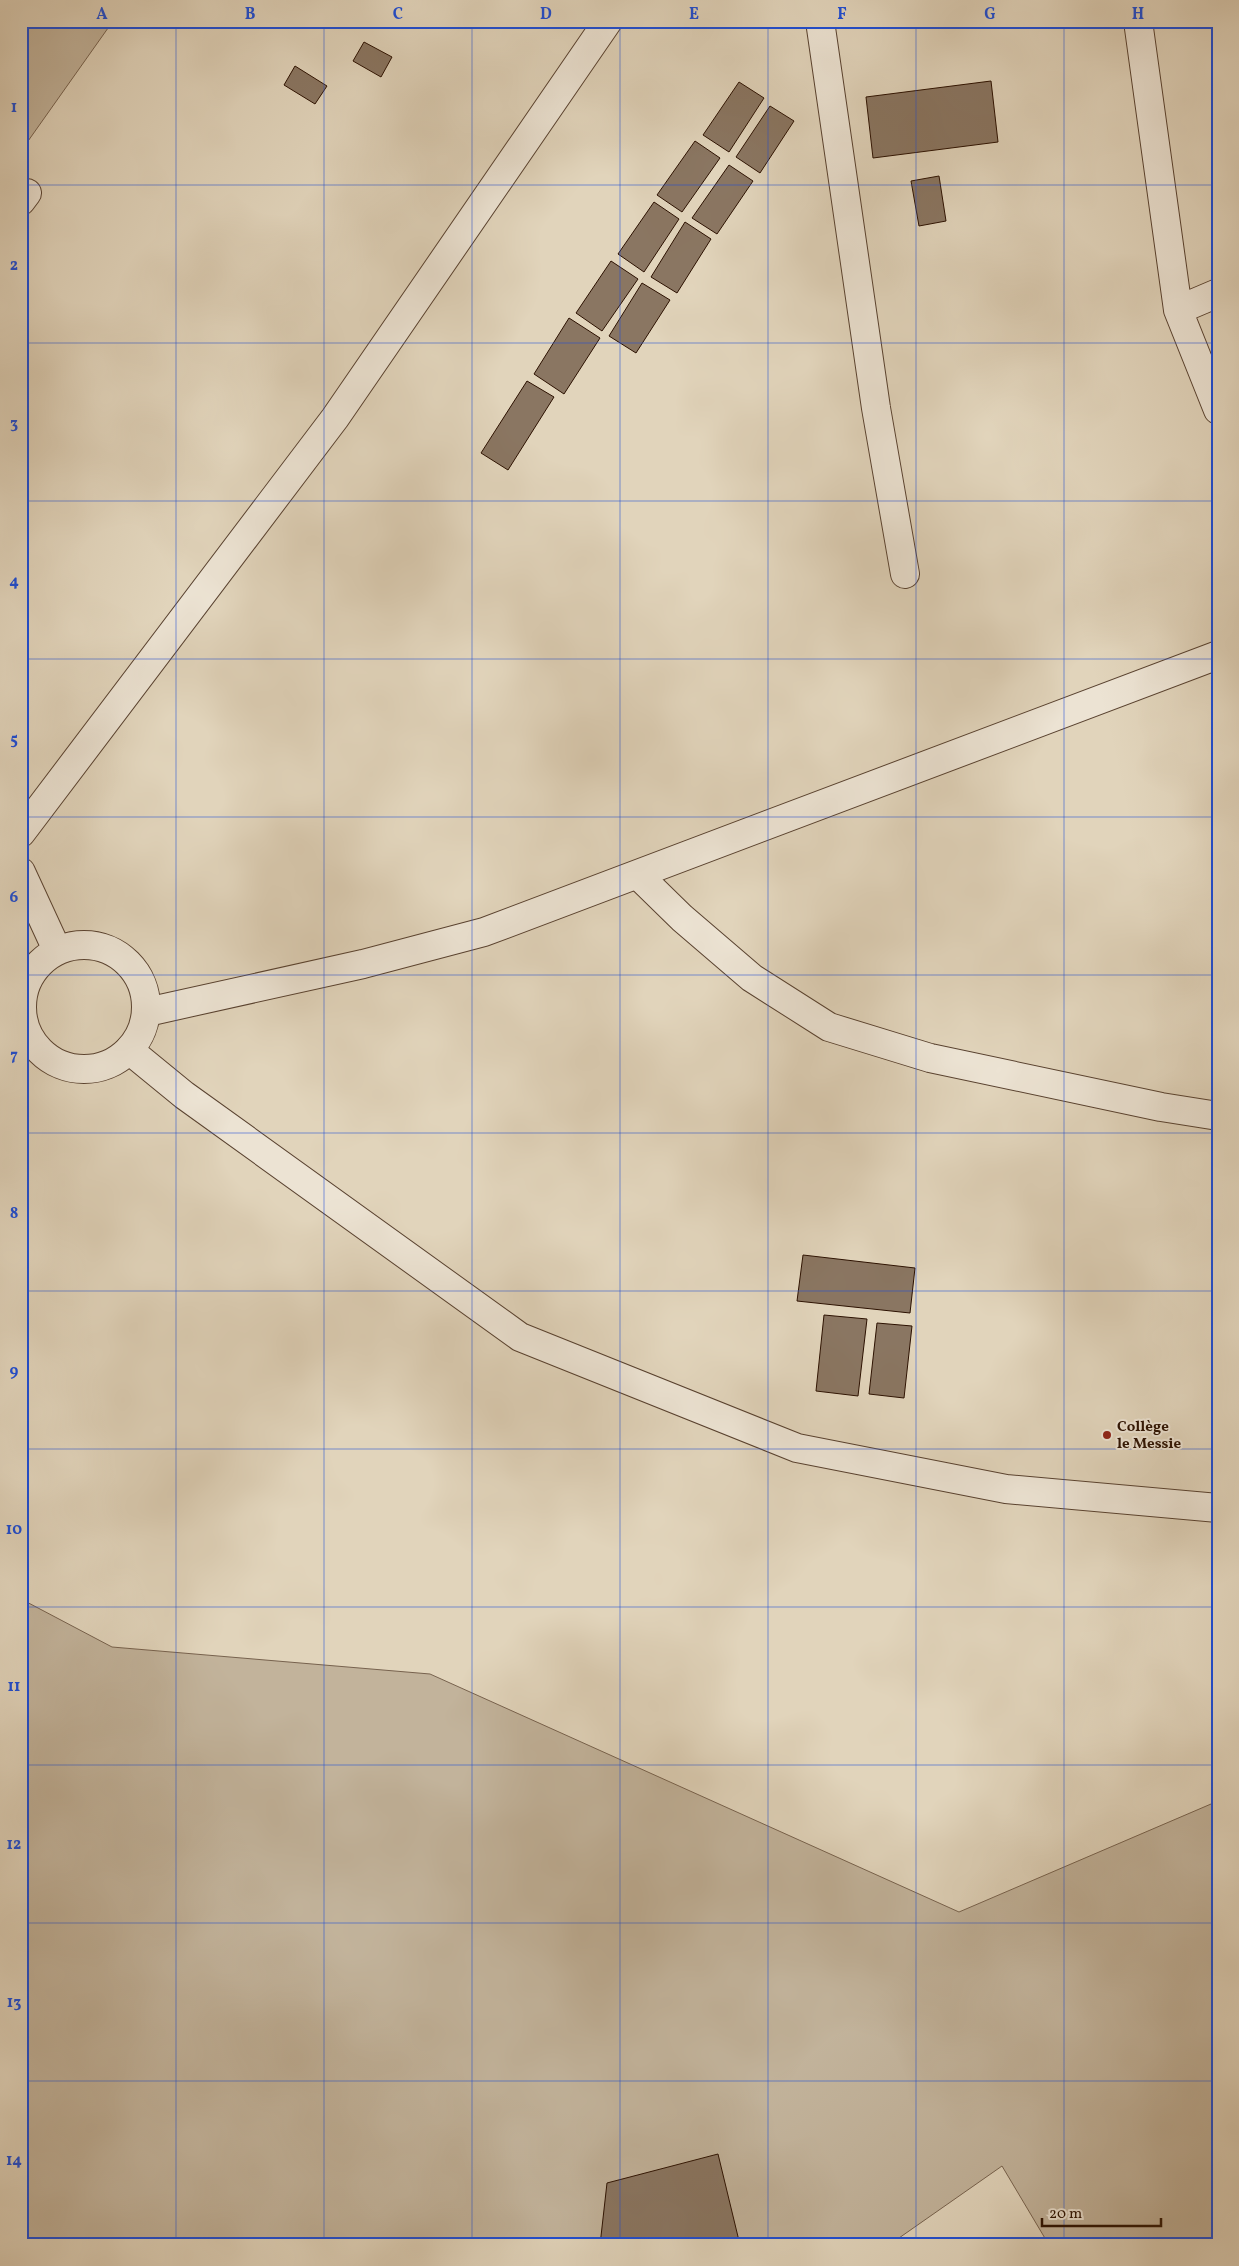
<svg xmlns="http://www.w3.org/2000/svg" width="1239" height="2266" viewBox="0 0 1239 2266" font-family="Vollkorn,serif">
<rect width="100%" height="100%" fill="#e1d4bb"/>
<filter id="stains"><feTurbulence type="fractalNoise" baseFrequency=".004" numOctaves="4"/><feColorMatrix values="0 0 0 0 .2 0 0 0 0 .09 0 0 0 0 .02 0 0 0 .5 -.17"/></filter>
<radialGradient id="worn" r=".72"><stop offset=".6" stop-color="#630" stop-opacity="0"/><stop offset="1" stop-color="#630" stop-opacity=".3"/></radialGradient>
<!-- green -->
<path fill="#c2b39b" stroke="#77624e" d="M21 21H113L21 151Z
M21 1599 112 1647 430 1674 959 1912 1218 1801V2245H1049L1002 2166 889 2245H21Z"/>
<!-- building -->
<path fill="#8a7662" stroke="#2c1101" d="M364 42 392 57 381 77 353 61Z
M295 66 327 86 315 104 284 85Z
M991 81 998 142 873 158 866 97Z
M739 82 764 98 729 152 703 135Z
M770 106 794 121 760 173 736 157Z
M695 141 720 158 682 212 657 195Z
M729 165 753 181 717 234 692 218Z
M939 176 946 221 919 226 911 181Z
M654 202 679 219 644 272 618 254Z
M685 222 711 239 677 293 651 277Z
M611 261 638 279 602 331 576 313Z
M642 283 670 300 636 353 609 336Z
M569 318 600 338 564 394 534 374Z
M527 381 554 397 508 470 481 453Z
M803 1255 915 1268 910 1313 797 1301Z
M824 1315 867 1319 858 1396 816 1391Z
M877 1323 912 1326 904 1398 869 1394Z
M718 2154 740 2245H600L607 2183Z"/>
<g fill="none" stroke-linecap="round" stroke-linejoin="round">
<!-- minor casing -->
<g stroke="#594230" stroke-width="30">
<path id="minor" d="M820 21 876 408 905 574
M1138 21 1178 310 1218 410
M21 201 27 193
M1178 310 1218 293
M638 875 682 918 752 978 829 1027 930 1058 1161 1107 1218 1116
M129 1050 184 1095 520 1337 797 1448 1006 1489 1218 1508"/>
</g>
<!-- tertiary casing -->
<g stroke="#594230" stroke-width="30">
<path id="tertiary" d="M21 833 335 418 608 21
M21 872 57 950
M22 1007a62 62 0 1 1 124 0a62 62 0 1 1-124 0Z
M147 1012 363 964 484 932 1218 655"/>
</g>
<!-- minor -->
<use href="#minor" stroke="#ece3d3" stroke-width="28"/>
<!-- tertiary -->
<use href="#tertiary" stroke="#ece3d3" stroke-width="28"/>
</g>
<!-- grid -->
<path fill="none" stroke="#1d4ed8" stroke-width="1" stroke-opacity="0.55" d="M176 21V2245M324 21V2245M472 21V2245M620 21V2245M768 21V2245M916 21V2245M1064 21V2245M21 185H1218M21 343H1218M21 501H1218M21 659H1218M21 817H1218M21 975H1218M21 1133H1218M21 1291H1218M21 1449H1218M21 1607H1218M21 1765H1218M21 1923H1218M21 2081H1218"/>
<!-- markers -->
<circle fill="#8f2418" stroke="#ece3d3" stroke-width="2" cx="1107" cy="1435" r="5"/>
<g text-anchor="middle" stroke-width="4" stroke-linejoin="round" paint-order="stroke">
<!-- poi labels -->
<g font-size="15" font-weight="bold" fill="#2c1101" stroke="#ece3d3" text-anchor="start">
<text x="1117" y="1431">Collège<tspan x="1117" dy="17">le Messie</tspan></text>
</g>
</g>
<!-- margin -->
<rect width="1239" height="2266" fill="none" stroke="#e1d4bb" stroke-width="55"/>
<!-- scale -->
<path d="M1042 2218v8h119v-8" fill="none" stroke="#2c1101" stroke-width="2.5"/>
<text x="1049" y="2218" font-size="15" fill="#2c1101" stroke="#ece3d3" stroke-width="4" paint-order="stroke">20 m</text>
<rect x="28" y="28" width="1184" height="2210" fill="none" stroke="#1d4ed8" stroke-width="2"/>
<g font-size="16" text-anchor="middle" font-weight="bold" fill="#1d4ed8">
<text x="102" y="19">A</text>
<text x="250" y="19">B</text>
<text x="398" y="19">C</text>
<text x="546" y="19">D</text>
<text x="694" y="19">E</text>
<text x="842" y="19">F</text>
<text x="990" y="19">G</text>
<text x="1138" y="19">H</text>
<text x="14" y="112">1</text>
<text x="14" y="270">2</text>
<text x="14" y="428">3</text>
<text x="14" y="586">4</text>
<text x="14" y="744">5</text>
<text x="14" y="902">6</text>
<text x="14" y="1060">7</text>
<text x="14" y="1218">8</text>
<text x="14" y="1376">9</text>
<text x="14" y="1534">10</text>
<text x="14" y="1691">11</text>
<text x="14" y="1849">12</text>
<text x="14" y="2007">13</text>
<text x="14" y="2165">14</text>
</g>
<rect width="100%" height="100%" filter="url(#stains)"/>
<rect width="100%" height="100%" fill="url(#worn)"/>
</svg>
